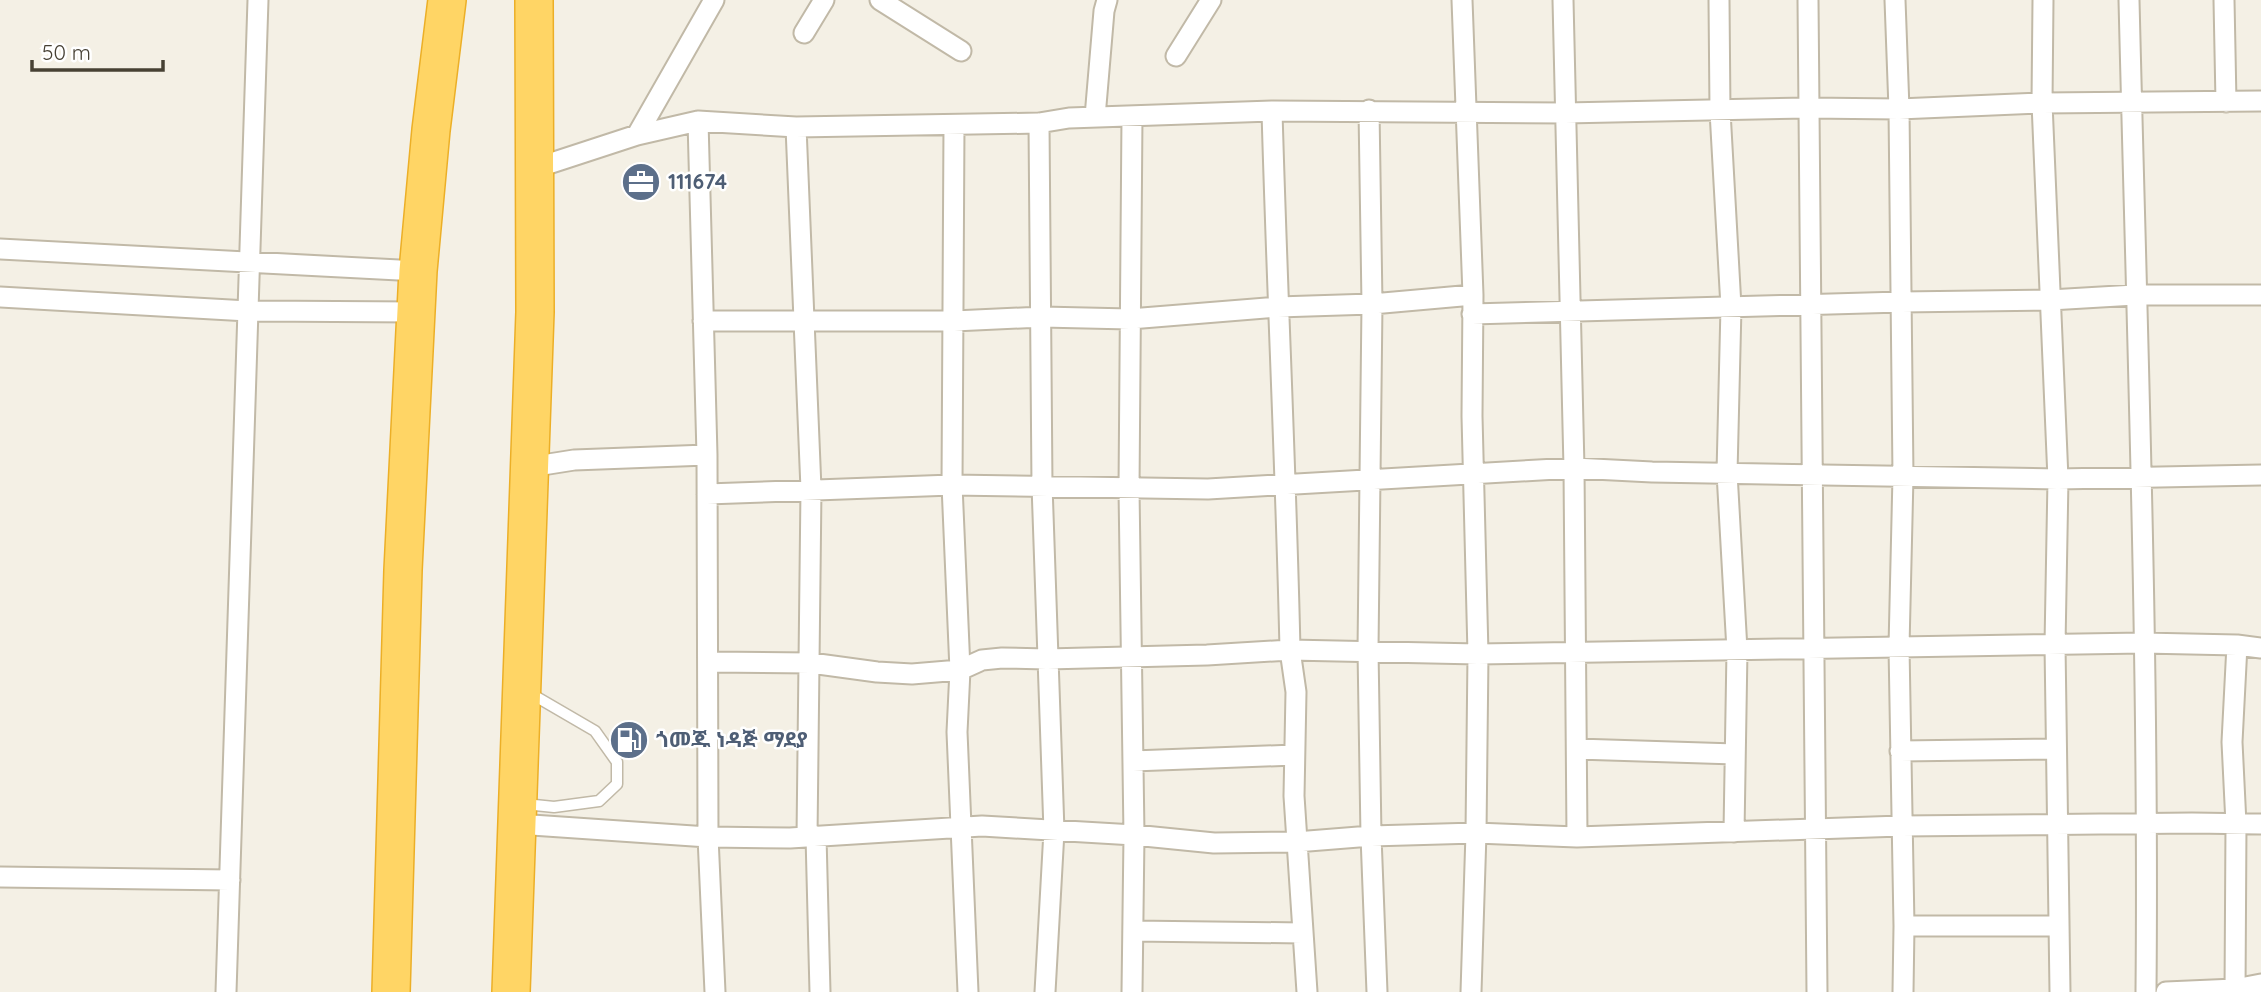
<svg xmlns="http://www.w3.org/2000/svg" width="2261" height="992" viewBox="0 0 2261 992" font-family="Quicksand,'Noto Sans Ethiopic',sans-serif">
<rect width="100%" height="100%" fill="#f4f0e5"/>
<g fill="none" stroke-linecap="round" stroke-linejoin="round">
<!-- lane casing -->
<g stroke="#c1b9a7" stroke-width="13">
<path id="lane" d="M525 804 554 807 599 801 617 784V762L595 731 528 692"/>
</g>
<!-- street casing -->
<g stroke="#c1b9a7" stroke-width="23">
<path id="street" d="M880 0 961 51
M1462 0 1473 295 1472 416 1478 654 1476 833 1471 992
M1563 0 1574 468 1577 837
M1719 0 1720 111 1731 307 1727 473 1737 650 1734 832
M1808 0 1817 992
M1895 0 1899 109 1903 476 1899 647 1904 926 1903 992
M2043 0 2042 103 2058 479 2055 645 2060 992
M2129 0C2137 331 2149 661 2146 992
M2224 0 2226 102
M804 33 824 0
M1176 56 1211 0
M1369 110 1372 304 1368 650 1371 836 1377 992
M1132 116 1129 489 1134 835 1132 992
M1095 117 1104 11 1107 0
M698 121 707 455 708 837 715 992
M1039 123 1042 485 1054 831 1045 992
M796 127 811 489 807 837
M637 135 714 0
M536 168 637 135 698 121 796 127 1039 123 1069 118 1272 111 1565 113 1808 108 1899 109 2042 103 2261 101
M0 249 418 271
M0 297 248 311 416 312
M1472 314 1901 302 2050 300 2135 295H2261
M703 321H954L1042 317 1130 319 1278 307 1372 304 1473 295
M530 467 574 460 707 455
M707 494 952 485 1208 489 1574 468 1652 472 2058 479 2261 475
M708 662 811 663 877 672 912 674 960 670 952 485 954 125
M1577 749 1735 754
M1900 751 2056 749
M1133 761 1294 755
M517 824 708 837 790 838 982 826 1134 835 1214 843 1296 842 1371 836 1476 833 1577 837 1901 826 2192 823 2261 824
M816 836 820 992
M0 877 230 880
M1904 926H2058
M1133 931 1302 933
M226 992 258 0
M968 992 957 732 960 670 982 660 1002 658 1047 659 1207 655 1290 650C1286 470 1277 291 1272 111
M1307 992 1294 796 1296 692 1290 650 1478 654 2143 643 2237 645 2261 648
M2166 992 2235 989 2261 984
M2235 992 2236 824 2232 742 2237 645"/>
</g>
<!-- highway casing -->
<g stroke="#ecaf27" stroke-width="40">
<path id="highway" d="M391 992 403 570 418 271 431 130 447 0
M511 992 535 312 534 0"/>
</g>
<!-- lane -->
<use href="#lane" stroke="#fff" stroke-width="10"/>
<!-- street -->
<use href="#street" stroke="#fff" stroke-width="19"/>
<!-- highway -->
<use href="#highway" stroke="#ffd565" stroke-width="37"/>
</g>
<!-- icons -->
<defs>
<g id="office-disc" transform="scale(2.0125)"><circle r="9.5" fill="#5c6f8a" stroke="#fff"/><path d="M-6-3h4V-5.5h4V-3h4V5H-6ZM-1-4.5V-3h2v-1.5ZM-6 0V1H6V0Z" fill="#fff"/></g>
<g id="fuel-disc" transform="scale(2.0125)"><circle r="9.5" fill="#5c6f8a" stroke="#fff"/><path d="M-5.5-6h7V0h2V4h1.3V-2.5L3-4.5l.8-.8L6-3V5H2.5V1h-1V6h-7ZM-4.2-4.7v3.2H.2V-4.7Z" fill="#fff"/></g>
</defs>
<g fill-rule="evenodd">
<use href="#office-disc" x="641" y="182"/>
<use href="#fuel-disc" x="629" y="740"/>
</g>
<g text-anchor="middle" stroke-width="5" stroke-linejoin="round" paint-order="stroke">
<!-- service labels -->
<g font-size="21" font-weight="bold" fill="#4e5e75" stroke="#fff" text-anchor="start">
<text x="668" y="189">111674</text>
<text x="656" y="747">ጎመጁ ነዳጅ ማደያ</text>
</g>
</g>
<!-- scale -->
<path d="M32 60v10h131v-10" fill="none" stroke="#474134" stroke-width="3.5"/>
<text x="42" y="60" font-size="21" fill="#474134" stroke="#ffffff" stroke-width="5" paint-order="stroke">50 m</text>
</svg>
